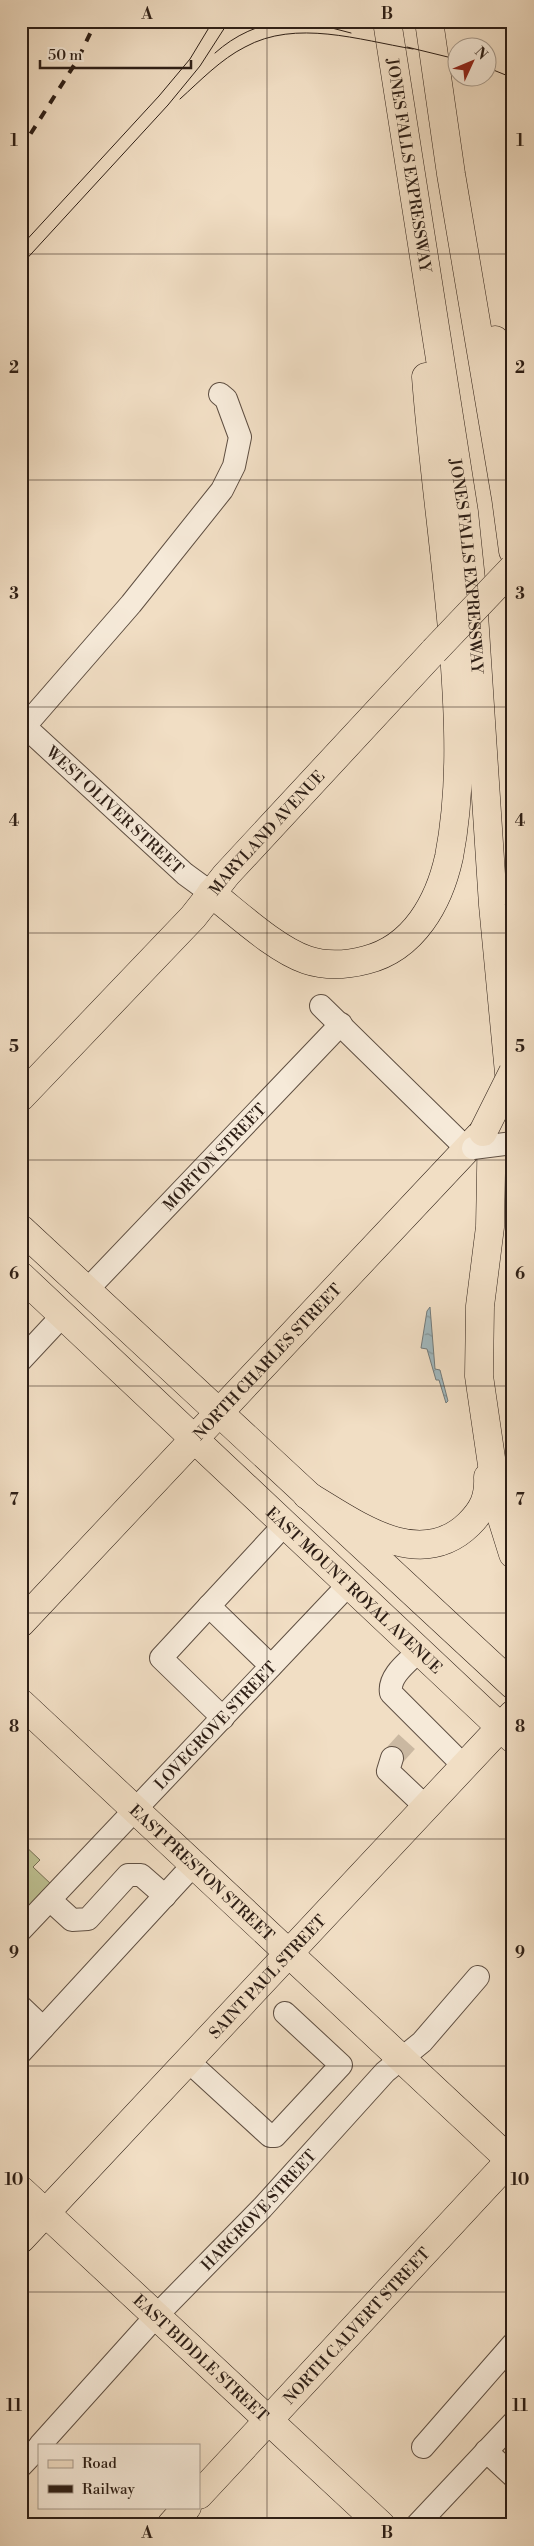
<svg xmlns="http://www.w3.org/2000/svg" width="534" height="2546" viewBox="0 0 534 2546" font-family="'Libre Bodoni',serif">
<defs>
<pattern id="water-ripples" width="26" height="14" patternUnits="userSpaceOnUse" patternTransform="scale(1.25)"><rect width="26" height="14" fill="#a1b9bf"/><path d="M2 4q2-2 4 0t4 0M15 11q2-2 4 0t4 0" fill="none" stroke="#84969a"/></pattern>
</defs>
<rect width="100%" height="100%" fill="#f1dec4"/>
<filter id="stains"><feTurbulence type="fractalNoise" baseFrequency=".004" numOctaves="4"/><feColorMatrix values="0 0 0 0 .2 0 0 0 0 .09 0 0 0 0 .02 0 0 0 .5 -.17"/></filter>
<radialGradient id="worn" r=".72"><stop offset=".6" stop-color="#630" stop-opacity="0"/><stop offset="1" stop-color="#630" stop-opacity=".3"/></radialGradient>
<!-- garden -->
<path fill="#bdc091" stroke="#767054" d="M21 1842 40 1860 33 1867 52 1885 26 1912 21 1908Z"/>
<!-- water -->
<path fill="url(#water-ripples)" stroke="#737b7b" d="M430 1307 435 1369 440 1370 448 1401 446 1403 439 1380H436L427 1349 421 1348 427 1311Z"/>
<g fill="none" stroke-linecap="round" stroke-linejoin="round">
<!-- minor-tunnel -->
<path stroke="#cab8a1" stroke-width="22" stroke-dasharray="22 11" stroke-linecap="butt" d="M392 1758 411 1737"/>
<!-- minor casing -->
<g stroke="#5f4f42" stroke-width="24">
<g id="minor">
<path id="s1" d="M21 723 185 874 211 893"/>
<path d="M25 726 131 604 222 490 234 466 240 437 226 399 220 394"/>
<path d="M321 1006 467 1149 473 1148"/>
<path id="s2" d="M87 1290 341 1024"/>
<path d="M21 1360 63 1315"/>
<path d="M209 1606 271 1666"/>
<path d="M419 1651C408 1662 388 1676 391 1693L464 1766"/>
<path d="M223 1718 161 1658 285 1524"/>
<path d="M392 1758 388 1771 426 1807"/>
<path d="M50 1900 72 1920 88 1919 128 1875H141L165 1896"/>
<path id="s3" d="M21 1930 349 1584"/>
<path d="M21 2007 43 2028"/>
<path d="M21 2052 194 1864"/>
<path d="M188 2061 270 2136H275L341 2065 285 2013"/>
<path id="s4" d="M40 2445 157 2315 262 2208 385 2072 422 2042 478 1977"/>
<path d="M423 2447 513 2344"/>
<path d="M486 2451 513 2476"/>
<path d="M21 2466 39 2447"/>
<path d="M417 2525 513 2423"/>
</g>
</g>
<!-- major casing -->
<g stroke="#2e1f16" stroke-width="29">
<g id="major">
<path id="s5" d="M21 1097 193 917 226 875 434 651"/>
<path d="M21 1229 513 1685"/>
<path id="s6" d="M21 1276 513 1739"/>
<path id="s7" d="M21 1623 483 1132"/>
<path id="s8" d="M21 1703 513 2163"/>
<path id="s9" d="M21 2190 381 2525"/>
<path id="s10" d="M21 2239 513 1714"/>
<path id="s11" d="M199 2495 513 2157"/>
<path d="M171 2525 187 2507"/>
</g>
</g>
<!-- highway casing -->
<g stroke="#2e1f16" stroke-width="29">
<g id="highway">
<path id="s12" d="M387 21 464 512 473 599 493 905 513 1115"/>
<path d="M429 21 451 174 506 499 513 551"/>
<path d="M495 340 513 411"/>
<path d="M211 893C238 914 275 949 307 960 325 966 347 965 366 960 414 948 439 902 449 857 462 790 459 720 454 653 447 560 433 469 426 377"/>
<path d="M492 1119 490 1227 480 1306 479 1376 498 1506 513 1554"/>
<path d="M307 1495C354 1523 419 1573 469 1524 483 1510 489 1498 488 1477"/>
</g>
</g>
<!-- minor -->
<use href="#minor" stroke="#f6ead9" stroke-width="22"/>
<!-- major -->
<use href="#major" stroke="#f1dec4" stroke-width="28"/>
<!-- highway -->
<use href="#highway" stroke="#f1dec4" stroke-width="28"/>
<!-- tram -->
<path stroke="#2e1f16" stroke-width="1" d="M305 21 351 33
M407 47 456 59
M215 53C235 35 259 24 286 21
M486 67 513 78
M180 99C200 81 221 59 245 47 296 19 359 40 413 49
M21 246 159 96 190 59 213 21
M21 265 168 105 200 66 229 21"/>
<!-- rail -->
<path stroke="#2e1f16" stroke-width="4" stroke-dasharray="9 9" stroke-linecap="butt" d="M21 149 78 59 96 21"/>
<!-- minor-bridge casing -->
<g stroke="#5f4f42" stroke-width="24" stroke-linecap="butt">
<path id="minor-bridge" d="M473 1148 513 1143"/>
</g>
<!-- major-bridge casing -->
<g stroke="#2e1f16" stroke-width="29" stroke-linecap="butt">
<path id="major-bridge" d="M434 651 513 568"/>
</g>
<!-- highway-bridge casing -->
<g stroke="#2e1f16" stroke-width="29" stroke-linecap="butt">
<path id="highway-bridge" d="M483 1132 513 1072"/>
</g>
<!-- minor-bridge -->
<use href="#minor-bridge" stroke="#f6ead9" stroke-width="22"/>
<!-- major-bridge -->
<use href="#major-bridge" stroke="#f1dec4" stroke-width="28"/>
<!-- highway-bridge -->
<use href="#highway-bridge" stroke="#f1dec4" stroke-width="28"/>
</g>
<!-- grid -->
<path fill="none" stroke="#2e1f16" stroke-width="1" stroke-opacity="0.55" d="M267 21V2525M21 254H513M21 480H513M21 707H513M21 933H513M21 1160H513M21 1386H513M21 1613H513M21 1839H513M21 2066H513M21 2292H513"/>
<g text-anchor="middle" stroke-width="4" stroke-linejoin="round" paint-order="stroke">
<!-- street labels -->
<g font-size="16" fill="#2e1f16" stroke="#f6ead9">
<text dy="6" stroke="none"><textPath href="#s12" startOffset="146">JONES FALLS EXPRESSWAY</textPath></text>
<text dy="6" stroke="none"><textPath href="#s12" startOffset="551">JONES FALLS EXPRESSWAY</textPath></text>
<text dy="6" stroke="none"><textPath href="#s1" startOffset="128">WEST OLIVER STREET</textPath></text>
<text dy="6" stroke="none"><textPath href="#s5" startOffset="361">MARYLAND AVENUE</textPath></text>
<text dy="6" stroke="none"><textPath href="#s2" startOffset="184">MORTON STREET</textPath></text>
<text dy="6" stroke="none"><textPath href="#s7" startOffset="359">NORTH CHARLES STREET</textPath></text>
<text dy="6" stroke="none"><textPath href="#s6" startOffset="458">EAST MOUNT ROYAL AVENUE</textPath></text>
<text dy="6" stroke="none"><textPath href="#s3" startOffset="282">LOVEGROVE STREET</textPath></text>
<text dy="6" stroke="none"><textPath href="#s8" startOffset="248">EAST PRESTON STREET</textPath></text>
<text dy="6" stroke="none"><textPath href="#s10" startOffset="360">SAINT PAUL STREET</textPath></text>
<text dy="6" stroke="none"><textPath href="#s4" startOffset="321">HARGROVE STREET</textPath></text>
<text dy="6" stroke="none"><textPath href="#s11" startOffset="231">NORTH CALVERT STREET</textPath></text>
<text dy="6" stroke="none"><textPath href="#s9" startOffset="246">EAST BIDDLE STREET</textPath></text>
</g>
</g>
<!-- margin -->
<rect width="534" height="2546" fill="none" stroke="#f1dec4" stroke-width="55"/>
<!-- legend -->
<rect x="38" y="2444" width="162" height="65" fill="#f6ead9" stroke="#a6998b"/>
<rect x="48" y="2460" width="25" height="8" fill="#f1dec4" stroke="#a6998b"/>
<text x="82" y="2468" font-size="15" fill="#2e1f16">Road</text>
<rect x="48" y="2485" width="25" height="8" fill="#2e1f16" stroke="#a6998b"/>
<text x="82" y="2494" font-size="15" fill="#2e1f16">Railway</text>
<!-- north arrow -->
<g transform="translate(472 62) rotate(46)"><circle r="24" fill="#f6ead9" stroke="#a6998b"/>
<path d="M0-4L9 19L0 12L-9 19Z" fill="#8f2418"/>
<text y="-8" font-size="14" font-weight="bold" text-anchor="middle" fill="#2e1f16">N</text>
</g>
<!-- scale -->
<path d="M40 60v8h151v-8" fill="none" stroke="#2e1f16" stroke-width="2.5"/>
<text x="48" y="60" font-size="15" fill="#2e1f16" stroke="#f6ead9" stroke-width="4" paint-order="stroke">50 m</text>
<rect x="28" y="28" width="478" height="2490" fill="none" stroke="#2e1f16" stroke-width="2"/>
<g font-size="16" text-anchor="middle" font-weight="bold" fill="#2e1f16">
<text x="147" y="19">A</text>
<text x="387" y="19">B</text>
<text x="14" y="146">1</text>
<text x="520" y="146">1</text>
<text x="14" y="373">2</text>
<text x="520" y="373">2</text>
<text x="14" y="599">3</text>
<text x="520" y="599">3</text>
<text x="14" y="826">4</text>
<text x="520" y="826">4</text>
<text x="14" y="1052">5</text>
<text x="520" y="1052">5</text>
<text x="14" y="1279">6</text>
<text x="520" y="1279">6</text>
<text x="14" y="1505">7</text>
<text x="520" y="1505">7</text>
<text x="14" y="1732">8</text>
<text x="520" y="1732">8</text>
<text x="14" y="1958">9</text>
<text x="520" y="1958">9</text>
<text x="14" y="2185">10</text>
<text x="520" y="2185">10</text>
<text x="14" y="2411">11</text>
<text x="520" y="2411">11</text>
<text x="147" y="2538">A</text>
<text x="387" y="2538">B</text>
</g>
<rect width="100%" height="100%" filter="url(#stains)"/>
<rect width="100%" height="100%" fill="url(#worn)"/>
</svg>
